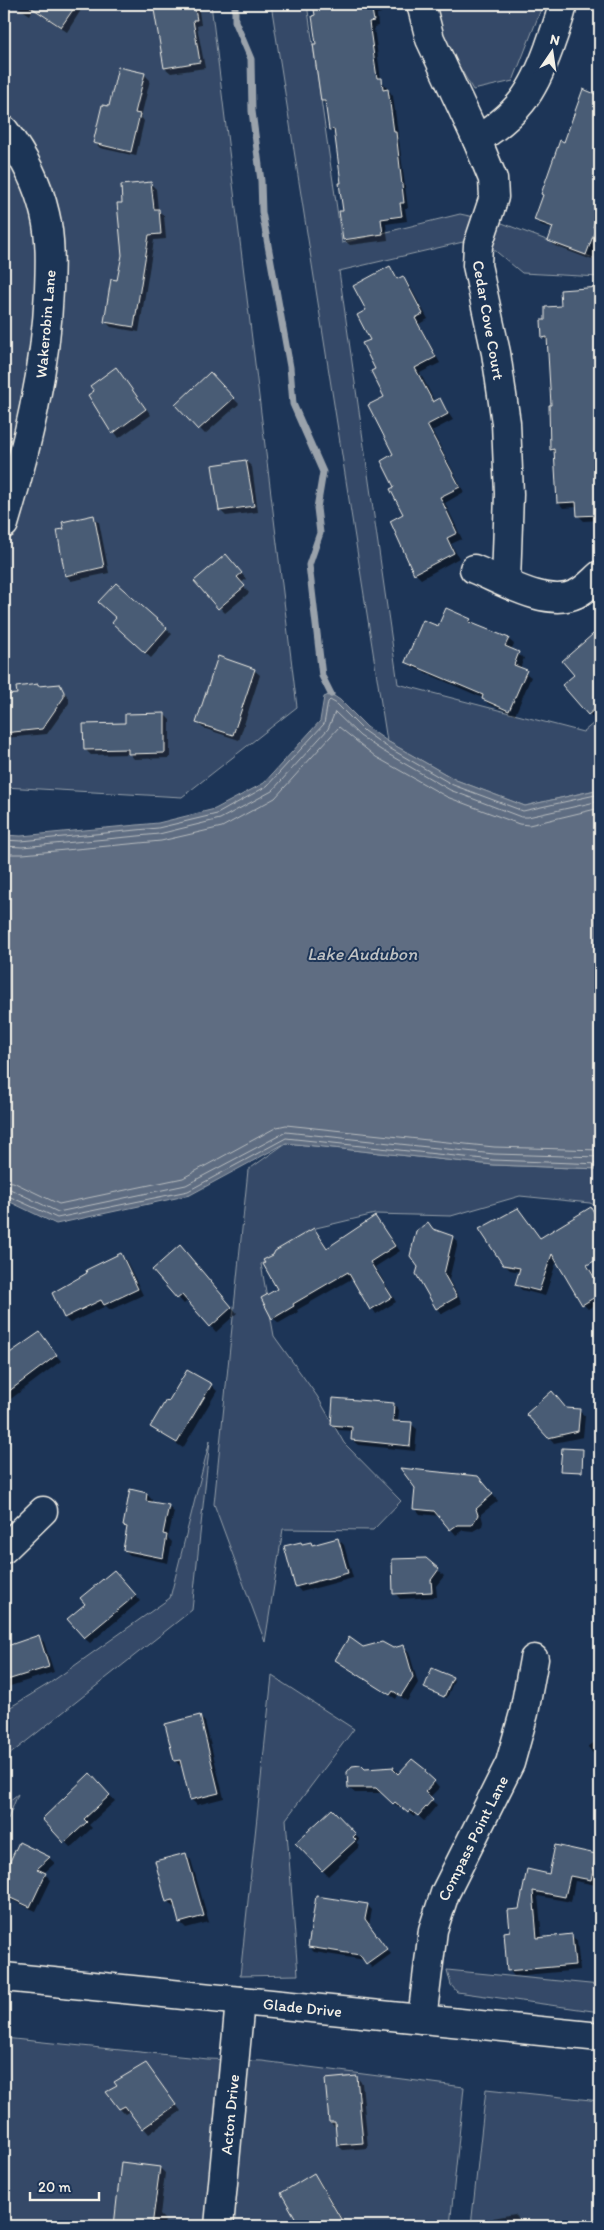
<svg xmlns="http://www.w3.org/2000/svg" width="604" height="2230" viewBox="0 0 604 2230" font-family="Itim,sans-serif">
<rect width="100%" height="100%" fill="#1d3557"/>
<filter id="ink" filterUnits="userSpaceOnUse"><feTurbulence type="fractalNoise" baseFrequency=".02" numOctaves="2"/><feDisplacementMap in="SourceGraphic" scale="10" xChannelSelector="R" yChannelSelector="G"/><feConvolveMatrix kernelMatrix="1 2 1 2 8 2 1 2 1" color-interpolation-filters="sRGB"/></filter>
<g filter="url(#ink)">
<!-- green -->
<path fill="#354a67" stroke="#949ea8" d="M4 4H211L297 707 182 797 4 787Z
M271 4H307L342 243 460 214 502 223 596 259 600 250V277L522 273 480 238 339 271 398 684 583 732 600 718V789L525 806 456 780 387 741Z
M433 4H543L513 81 473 90 439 32Z
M286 1143 493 1165 600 1169V1208L590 1203 520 1196 451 1216 375 1214 316 1228 261 1264 274 1336 317 1396 344 1443 401 1501 373 1530 283 1529 265 1642 214 1504 248 1170Z
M210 1440 192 1610 4 1759V1711L50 1683 170 1598Z
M272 1676 354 1729 286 1819 298 1975 240 1976Z
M18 1794 4 1829V1805Z
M447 1970 600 1985V2012L457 1992 451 1985Z
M4 2038 208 2059 262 2061 464 2087 450 2226H9L4 2218Z
M486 2089 600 2101V2226H471Z"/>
<!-- water -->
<path fill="#5e6d82" stroke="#9aa2ab" d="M331 694 340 700 367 727 387 741 456 780 525 806 600 789V1169L493 1165 286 1143 190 1195 56 1224 4 1199V835L21 836 158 823 215 809 264 783 320 721 324 697Z"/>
<!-- shadow -->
<path fill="#0007" d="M13 4H74L81 10 67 32 33 9 30 15Z
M154 4H198L201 25 197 26 205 68 171 73 165 68Z
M314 4H380L381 13 377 14 378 26 374 27 381 80 393 96 408 208H405L407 221 386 224 388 240 350 245 344 240 342 184 336 134 330 129 327 106 322 101Z
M144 74 150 80 141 117 144 121 136 156 100 148 95 142 110 108Z
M584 91 600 97V237L592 260 555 246 549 241 554 229 541 225 536 219Z
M151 184 156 189 158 210 164 216 166 239 154 240 139 332 111 327 106 322 118 282 123 255 124 204Z
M390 268 399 280 403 278 408 283 428 319 419 324 440 363 420 373 435 402 440 400 453 420 432 431 464 492 445 503 462 539 451 544 459 558 421 579 415 573 405 514 396 487 395 455 386 397 377 369 371 340 368 311Z
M600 289V520L584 521 578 515V507L563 508 558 502 555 453 551 449 553 406 549 343 543 337 546 321 562 307V291Z
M116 368 151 415 119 438 89 395Z
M210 374 239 404 205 434 177 405Z
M246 461 252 467 258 512 226 516 221 511 214 466Z
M93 517 99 522 109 573 71 581 66 575Z
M231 561 246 579 241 583 249 593 225 613 196 581Z
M116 584 172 634 151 658 119 629Z
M470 620 476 626 508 639 514 644 511 650 524 658 520 669 531 677 515 715 488 704 483 698 412 667 407 662 439 628Z
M600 635V715L595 720 564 685 575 675Z
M254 670 260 675 239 740 203 728 198 723Z
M38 685 39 687 59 686 69 698V703L47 734 5 738 4 696 18 695Z
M165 715 170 720V758L134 759 130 754 91 755 86 750 127 724Z
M518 1209 540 1239 591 1209 598 1218 600 1217V1260L582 1255 600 1285V1302L588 1309 583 1304 557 1260 545 1296 522 1290 517 1285 520 1272 510 1270 504 1264Z
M375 1217 400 1251 375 1267 396 1302 376 1314 353 1278 297 1310 298 1312 279 1323 273 1318 279 1290 314 1229 328 1248Z
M435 1231 452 1237 458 1242 449 1280 462 1303 442 1314 437 1309Z
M186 1252 237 1313 216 1332 188 1300 184 1304 154 1271Z
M120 1254 126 1260 143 1295 110 1310 106 1306 70 1323 65 1318 53 1294Z
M40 1334 61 1361 8 1401 4 1397V1359Z
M211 1385 217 1391 183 1448 151 1427 169 1403Z
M394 1404 399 1410 398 1422 411 1424 417 1429 415 1451 358 1445 352 1440 353 1431 338 1430 332 1425Z
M567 1409 579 1411 585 1416 583 1437 554 1443 549 1437Z
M483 1483 498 1501 481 1514 483 1522 482 1526 473 1531 463 1530 456 1535 440 1516 420 1514 415 1508Z
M147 1494 152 1500V1503L168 1506 174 1512 168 1538 172 1542 168 1563 130 1555 124 1550 128 1530 124 1526Z
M338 1539 344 1545 353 1578 301 1592 296 1586 303 1545 310 1543 313 1546Z
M426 1559 444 1576 436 1586 437 1597 400 1599 395 1593Z
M120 1577 140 1601 90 1643 84 1638Z
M39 1637 44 1642 54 1672 4 1688V1648Z
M404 1647 409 1652 418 1683 407 1701 398 1695 396 1699 336 1660 363 1648 392 1649Z
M452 1678 454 1680 447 1698 425 1688Z
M200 1717 205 1722 224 1798 197 1805 191 1799 183 1765 180 1766 175 1760Z
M600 1738V1762L588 1747Z
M394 1768 400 1774 425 1771 439 1788 429 1798 437 1805 424 1821 416 1814 414 1817 401 1806 399 1808 383 1793H355L349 1788 365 1770Z
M96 1780 115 1801 89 1825 92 1828 71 1848 43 1819Z
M332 1811 360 1840 357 1843 360 1846 328 1876 297 1843Z
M20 1844 49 1858 55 1863 44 1873 51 1880 36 1911 4 1897V1868L7 1870Z
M556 1847 596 1855 600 1859 596 1885 575 1881 571 1902 538 1896 542 1938 571 1935 577 1941 580 1970 514 1976 509 1970 512 1932 520 1910 528 1870 550 1875Z
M186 1854 191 1860 209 1922 186 1928 180 1922 176 1906 173 1907 168 1901Z
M367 1905 372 1910 369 1925 391 1954 372 1968 365 1960 314 1952 309 1947Z
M146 2065 181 2111 149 2134 130 2111 125 2114 120 2109 108 2092Z
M356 2077 362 2083 368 2148 343 2150 338 2145 336 2128 330 2122Z
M122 2163 160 2168 165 2173 160 2215 165 2220 164 2226H115Z
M314 2175 319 2180 346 2226H301L282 2194Z
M515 2214 521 2222 525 2224 541 2221 547 2226H495L493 2218Z"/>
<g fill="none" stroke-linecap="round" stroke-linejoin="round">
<!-- shore -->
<path stroke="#b8bcbf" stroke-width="1" d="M4 840 21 841 158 828 217 814 267 786 324 724 328 702 330 700 337 704 364 731 384 745 453 785 523 811 600 794
M4 846 22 847 159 834 220 819 272 791 328 729 335 712 360 736 381 750 450 790 521 817H528L600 801
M4 854H23L161 841 222 827 275 798 339 727 376 757 447 797 519 824 529 825 600 808
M4 1181 13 1182 59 1204 183 1178 277 1127 286 1125 494 1147 600 1150
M4 1188 10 1189 58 1212 186 1185 286 1132 494 1154 600 1157
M4 1194 57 1218 188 1191 286 1138 493 1160 600 1164"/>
<!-- stream -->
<path stroke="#9aa2ab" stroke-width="7" d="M235 4V21L251 59 252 111 261 181 262 212 290 367 293 404 323 472 317 508 320 533 309 565 322 676 331 694"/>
</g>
<!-- building -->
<path fill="#485b74" stroke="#f4f1e8" d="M26 4H77L61 27Z
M153 4H194L197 20H193L200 62 164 68Z
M313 4H371L374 21 369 22 377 78H382L383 90 388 89 394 132H396L404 203H400L402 216 381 219 383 234 343 240 339 211H343L339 183H341L334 129 329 130 325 101H321L313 44H316L312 16 315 15Z
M118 67 145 73 135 113 140 114 131 152 93 143 102 105 109 106Z
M583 89 600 96V206L593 227 596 228 586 255 548 241 553 227 534 220 543 195 541 194 560 140 564 142Z
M151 182 154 209H159L161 234 149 235 134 327 104 322 111 279 117 280 122 255 117 203H122L121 185Z
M390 266 397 279 403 276 423 314 415 318 436 357 415 368 433 402 440 398 448 414 427 425 460 487 440 497 457 533 447 538 454 553 414 574 390 521 403 514 390 489 394 487 381 461 393 454 368 405 384 397 371 371 375 369 362 343 370 340 357 315 366 310 353 286Z
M600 287V515L577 516 576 502 557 503 554 449 550 450 549 405H551L547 337 542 338 541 320H545V307L561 306 560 290Z
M116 367 146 409 112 434 88 395 94 391 90 386Z
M210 372 234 398 198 430 175 405Z
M246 460 254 506 219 511 212 465Z
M94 515 104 567 65 576 57 530 64 529 62 522Z
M226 554 242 573 237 577 245 586 218 609 194 581Z
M116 583 167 628 145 653 112 623 116 618 98 602Z
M446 608 471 619 469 622 509 638 505 646 519 652 514 665 527 670 509 711 482 699 483 695 405 662 423 620 438 626Z
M600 628V705L588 715 562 685 574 675 562 661Z
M218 656 255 669 233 735 196 723Z
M38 684V686L60 684 64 692V697L42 729 4 733V695L17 694 16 687Z
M165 713V753L128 754V749L84 750 83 724 125 723V714Z
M591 1207 600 1223V1258L587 1265 600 1287V1294L582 1305 552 1254 539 1291 515 1285 520 1268 503 1265 479 1229 518 1208 540 1238Z
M375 1216 395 1246 370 1262 392 1297 370 1310 348 1272 293 1304 294 1306 272 1319 261 1298 277 1289 263 1264 265 1263 263 1260 273 1255 275 1251 314 1228 327 1248Z
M428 1222 433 1229 453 1236 444 1274 457 1297 436 1309 416 1274 418 1267 410 1256 416 1231Z
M180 1245 232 1307 210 1327 182 1295 177 1299 152 1270Z
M121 1253 138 1289 104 1305 101 1300 64 1318 52 1293 87 1273 86 1270Z
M40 1332 57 1355 4 1395V1357Z
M187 1370 212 1384 177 1443 150 1427 166 1400 168 1402Z
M552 1391 566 1408 580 1409 578 1431 548 1438 526 1414Z
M333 1398 394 1403 393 1421 412 1422 410 1446 351 1440 352 1427 331 1425Z
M562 1448 583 1449 582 1472 560 1471Z
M400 1468 478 1476 493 1494 476 1509 478 1515 472 1525H457L450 1530 434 1511 413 1509 415 1488Z
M130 1489 147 1493 146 1501 169 1505 163 1534 167 1535 163 1558 123 1550 127 1527 123 1526Z
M338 1538 348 1573 295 1587 284 1546 301 1542 302 1544 311 1542 312 1545Z
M426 1558 439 1569 431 1580 432 1592 393 1594 392 1559Z
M114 1570 136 1595 84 1638 67 1619 85 1604 80 1598Z
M39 1635 49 1667 4 1681V1647Z
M349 1637 363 1647 382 1642 393 1648 404 1645 413 1677 401 1696 393 1691 390 1695 335 1660Z
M432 1668 453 1677 444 1697 424 1688Z
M200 1715 219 1793 190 1800 180 1760 174 1761 165 1724Z
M412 1759 426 1770 425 1772 435 1781 425 1792 433 1799 418 1816 410 1810 408 1813 395 1802 393 1804 376 1788H348L347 1772 352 1766 361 1765 365 1769 394 1767 393 1769 398 1774Z
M90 1773 110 1795 84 1819 87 1822 64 1843 42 1819Z
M332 1809 356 1834 353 1837 356 1840 322 1871 295 1843Z
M19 1842 50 1857 37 1869 46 1873 30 1907 4 1895V1874Z
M555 1845 596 1854 591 1880 570 1876 565 1897 533 1891 537 1938 572 1934 575 1965 507 1971 504 1932 510 1931 508 1910 519 1909 527 1869 549 1874Z
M186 1853 204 1916 179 1923 173 1900 166 1902 155 1861Z
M316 1896 368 1904 365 1919 387 1949 366 1964 360 1955 308 1947Z
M146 2063 176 2105 142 2129 125 2106 119 2109 106 2092 117 2086 114 2082Z
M357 2076 363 2143 337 2145 335 2122H329L325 2079Z
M121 2162 160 2167 152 2226H114Z
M314 2173 345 2226H300L281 2193Z"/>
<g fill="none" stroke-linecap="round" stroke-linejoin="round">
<!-- minor casing -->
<g stroke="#f4f1e8" stroke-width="31">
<g id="minor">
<path d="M421 4 430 39 477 140"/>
<path d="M4 130C23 155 38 183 45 214 51 239 50 264 49 290 46 370 27 447 4 524"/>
<path d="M474 569C503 581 547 608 576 594 585 590 593 581 600 575"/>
<path d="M506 582 509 494 506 423 496 353 477 265 478 245 494 197 493 179 477 140C518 113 532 95 549 48 554 33 560 19 563 4"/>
<path d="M4 1549 43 1511"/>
<path id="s1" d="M4 1977 600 2037"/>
<path id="s2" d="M422 2019 433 1930 445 1893 510 1763 524 1713 534 1659"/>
<path id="s3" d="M219 2226 240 2001"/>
</g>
</g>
<!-- minor -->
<use href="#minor" stroke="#1d3557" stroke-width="28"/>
</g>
</g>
<g text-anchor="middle" stroke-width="4" stroke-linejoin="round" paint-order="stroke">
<!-- street labels -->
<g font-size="16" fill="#f4f1e8" stroke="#1d3557">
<text transform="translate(489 320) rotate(80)" y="6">Cedar Cove Court</text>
<text transform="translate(45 324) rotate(-85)" y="6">Wakerobin Lane</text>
<text dy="6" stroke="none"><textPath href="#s2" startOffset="190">Compass Point Lane</textPath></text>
<text dy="6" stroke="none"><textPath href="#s1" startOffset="300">Glade Drive</textPath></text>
<text dy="6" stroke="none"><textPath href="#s3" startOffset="112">Acton Drive</textPath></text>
</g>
<!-- water labels -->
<g font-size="18" font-style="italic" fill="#c0c3c4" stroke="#1d3557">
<text x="362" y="960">Lake Audubon</text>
</g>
</g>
<!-- margin -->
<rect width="604" height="2230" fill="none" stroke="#1d3557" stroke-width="20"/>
<rect x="10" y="10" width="584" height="2210" fill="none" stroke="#f4f1e8" stroke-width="2" filter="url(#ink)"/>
<!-- north arrow -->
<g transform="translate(552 52) rotate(13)" stroke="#1d3557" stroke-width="4" paint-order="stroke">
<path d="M0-4L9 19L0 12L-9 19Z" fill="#f4f1e8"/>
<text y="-8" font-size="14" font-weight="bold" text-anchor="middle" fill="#f4f1e8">N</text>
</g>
<!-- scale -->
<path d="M30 2192v8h69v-8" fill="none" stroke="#f4f1e8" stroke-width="2.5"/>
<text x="38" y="2192" font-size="15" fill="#f4f1e8" stroke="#1d3557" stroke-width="4" paint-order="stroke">20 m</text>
</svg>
